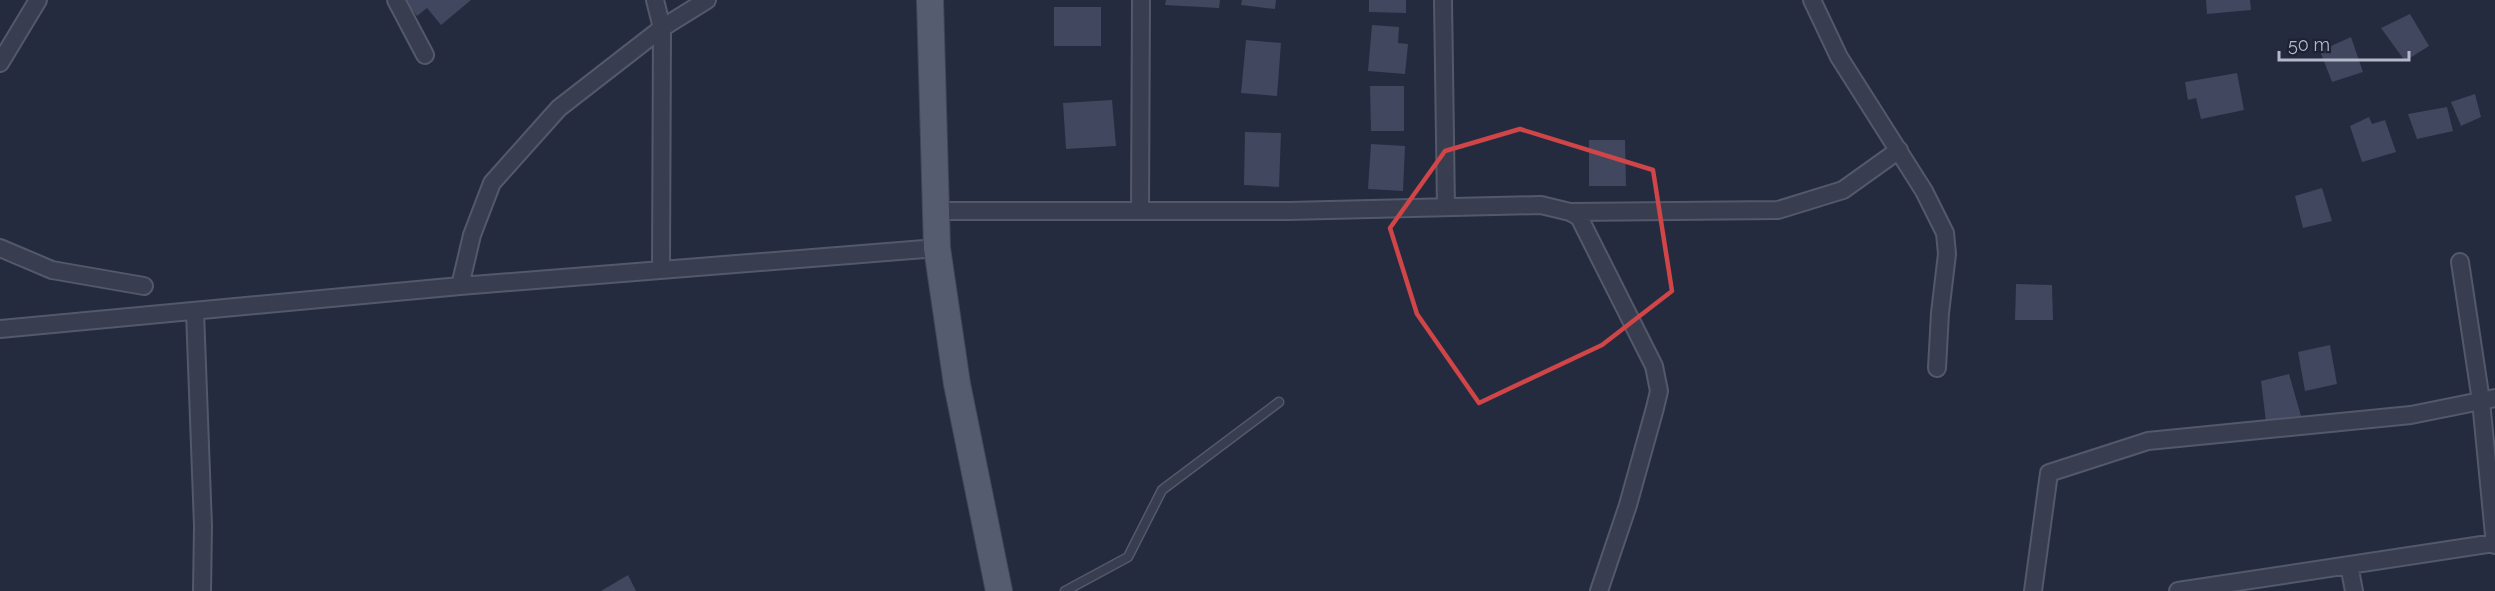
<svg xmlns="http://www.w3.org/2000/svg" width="2495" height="591" viewBox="0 0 2495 591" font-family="Raleway,sans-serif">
<rect width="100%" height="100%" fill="#242b3f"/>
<!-- building -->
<path fill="#40475f" d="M404 0H471L441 25 427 8 417 16Z
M1166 0H1220L1219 8 1165 5Z
M1242 0H1276L1275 9 1241 5Z
M1369 0H1406V13L1369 12Z
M2206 0H2250L2251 10 2207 14Z
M1054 7H1101V46H1054Z
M2410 14 2429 46 2405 61 2381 28Z
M1372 25 1399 27 1398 43 1408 44 1405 74 1368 71Z
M2351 37 2363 72 2332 82 2320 51Z
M1246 40 1281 43 1277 96 1241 93Z
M2237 73 2244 110 2201 119 2196 98 2188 100 2185 82Z
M1370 86H1404V131H1371Z
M2475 94 2481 117 2461 126 2451 102Z
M1112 100 1116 146 1066 149 1063 103Z
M2447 107 2453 131 2417 139 2408 114Z
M2369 117 2372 124 2385 120 2396 152 2362 162 2350 126Z
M1245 132 1281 133 1279 187 1244 185Z
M1589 140H1625L1626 186H1589Z
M1371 144 1405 146 1403 191 1368 189Z
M2322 188 2332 221 2303 228 2295 196Z
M2016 284 2052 285 2053 320H2015Z
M2330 345 2337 384 2305 391 2298 352Z
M2289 374 2301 416 2266 422 2261 381Z
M628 575 636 591H601Z"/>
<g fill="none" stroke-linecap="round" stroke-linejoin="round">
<!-- lane casing -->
<g stroke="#53596a" stroke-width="11">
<path id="lane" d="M1065 591 1128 557 1162 490 1279 402"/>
</g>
<!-- street casing -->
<g stroke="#53596a" stroke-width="20">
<path id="street" d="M396 0 425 55
M655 0 662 28 661 268
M1443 0 1446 207
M1812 0 1839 57 1924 191 1945 233 1947 254 1940 313 1937 368
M0 63 38 0
M1140 210 1141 0
M936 211H1288L1541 205 1570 212 1579 217 1654 366 1659 391 1655 408 1628 505 1599 591
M1570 212 1778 210 1843 190 1899 150
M0 248 52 270 144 286
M2460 262 2481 401 2495 545
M460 286 472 235 492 183 559 108 662 28 707 0
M195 312 203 526 202 591
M0 329 460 286 937 248
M2349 565 2354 591
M2033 591 2049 473 2148 441 2411 415 2495 398
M2178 591 2495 543"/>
</g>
<!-- primary casing -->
<g stroke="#414758" stroke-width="28">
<path id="primary" d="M930 0 937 248 957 384 999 591"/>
</g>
<!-- lane -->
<use href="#lane" stroke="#383e4f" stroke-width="8"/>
<!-- street -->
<use href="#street" stroke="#383e4f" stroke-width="16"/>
<!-- primary -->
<use href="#primary" stroke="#565c6f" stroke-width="26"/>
</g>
<!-- marked area -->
<path fill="none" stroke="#cf4548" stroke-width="4.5" stroke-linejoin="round" d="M1520 129 1653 170 1672 291 1602 345 1479 403 1417 314 1390 228 1445 151Z"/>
<!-- scale -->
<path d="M2279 51v9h130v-9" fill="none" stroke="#b4b9ca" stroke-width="3"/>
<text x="2288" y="51" font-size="18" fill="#b4b9ca" stroke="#1d2334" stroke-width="4.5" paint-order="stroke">50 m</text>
</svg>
